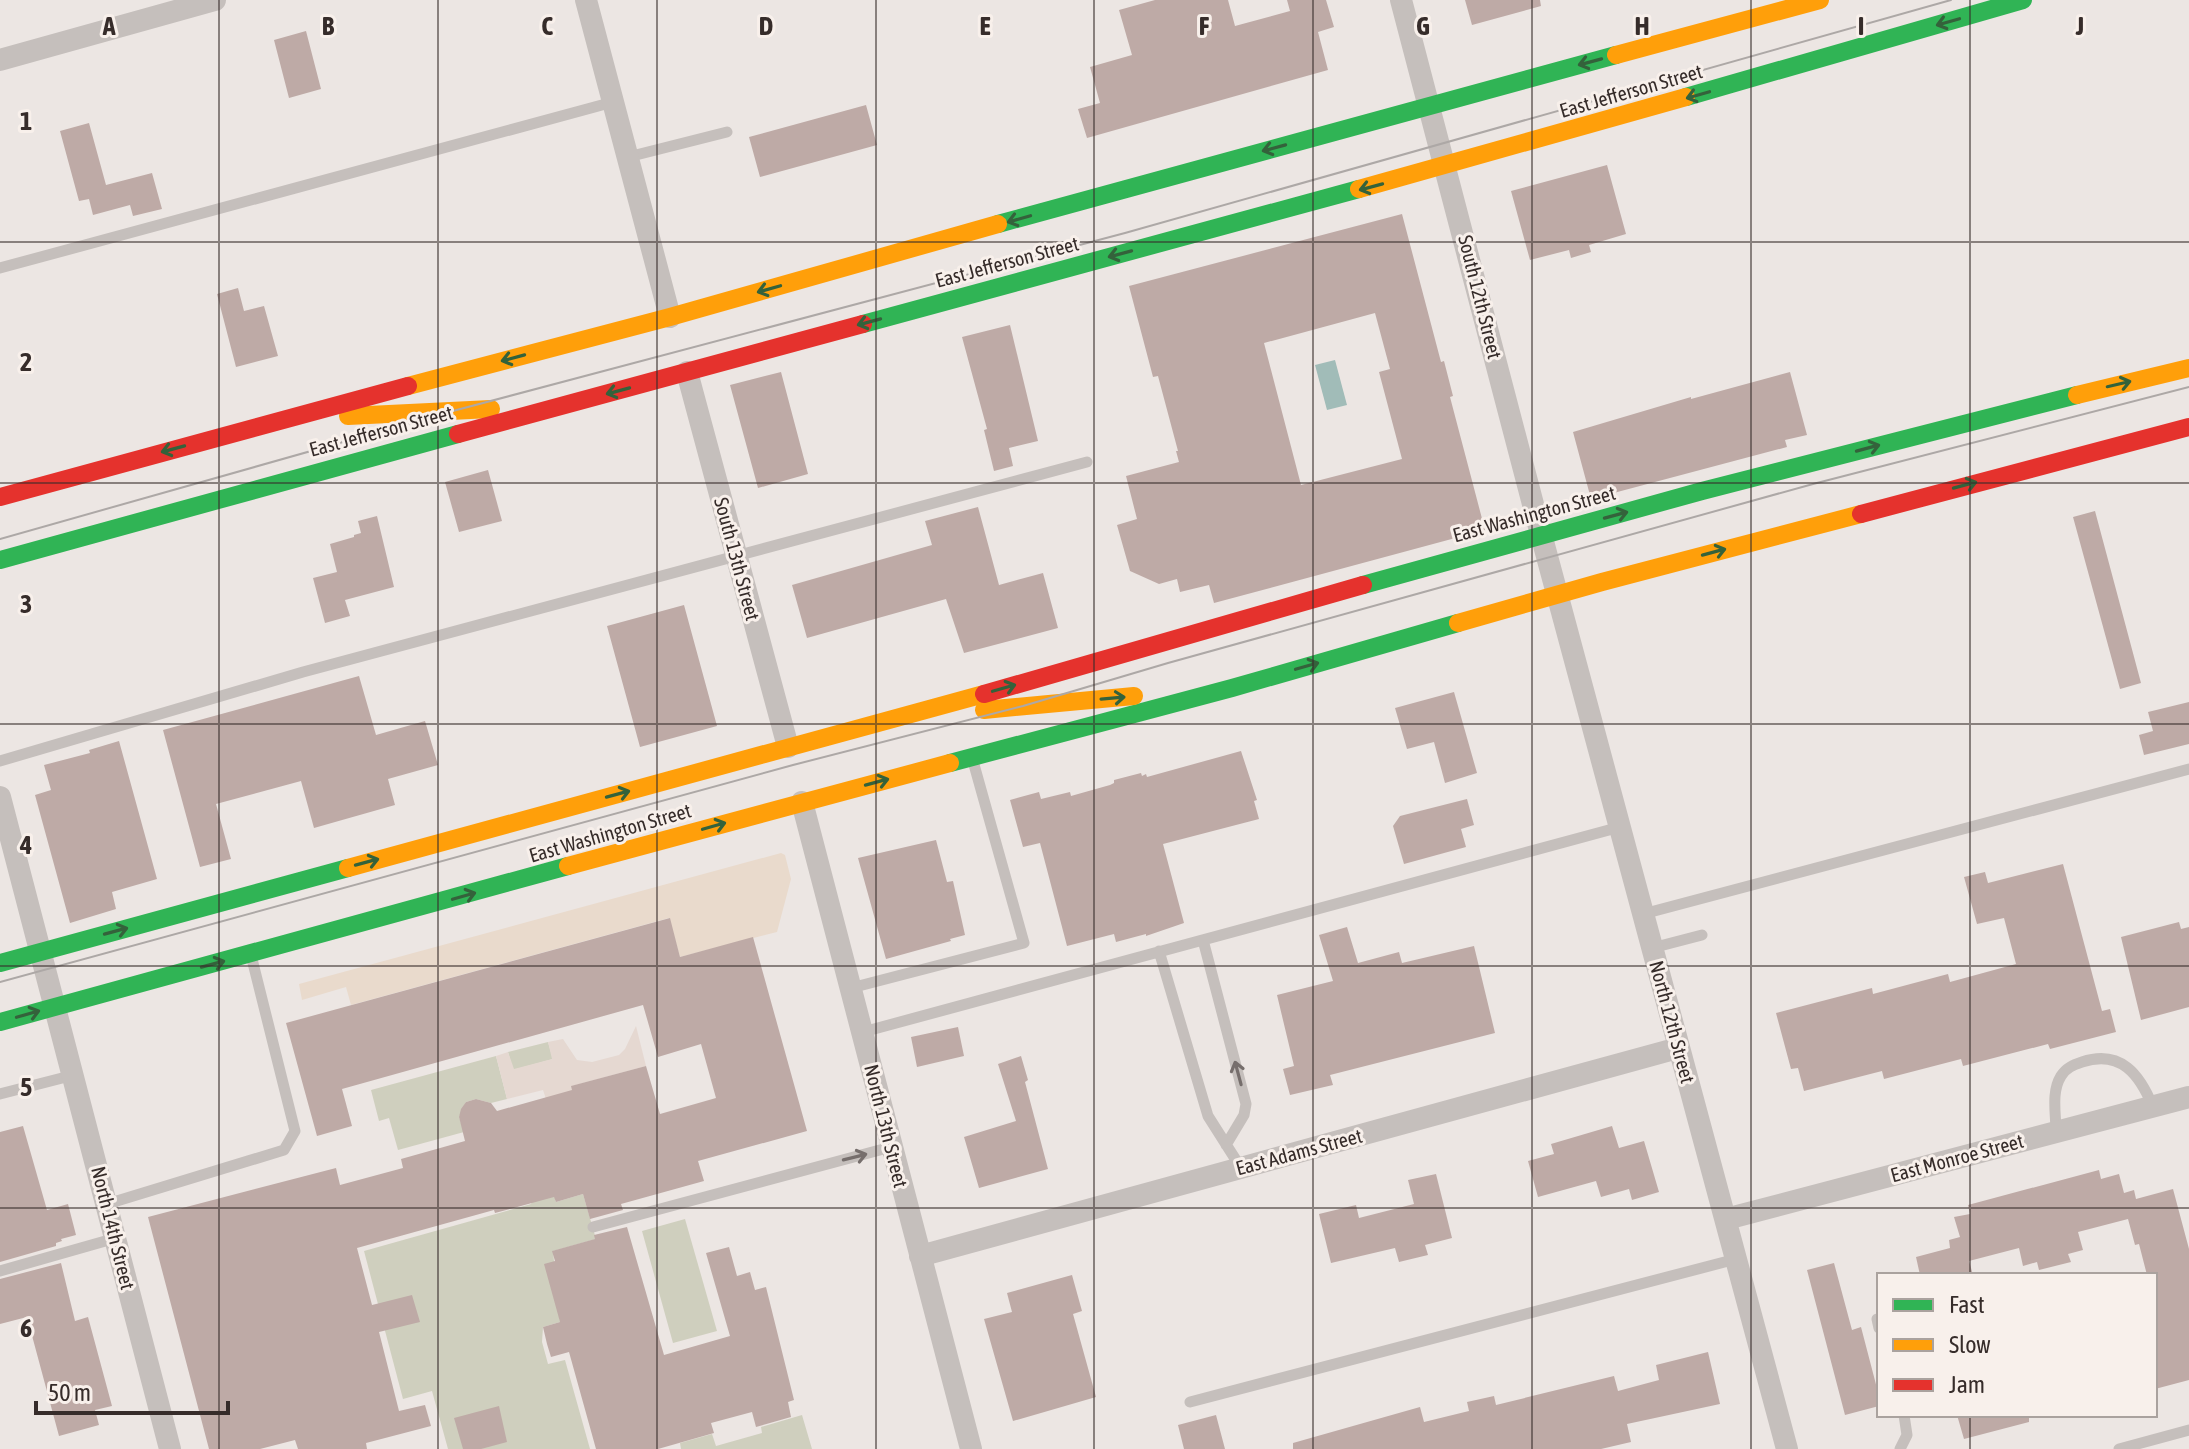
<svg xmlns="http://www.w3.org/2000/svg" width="2189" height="1449" viewBox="0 0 2189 1449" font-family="'Asap Condensed',sans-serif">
<rect width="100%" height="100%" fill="#ece6e3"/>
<!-- green -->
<path fill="#cfcfbe" d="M548 1042 553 1059 513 1070 508 1052Z
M496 1056 507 1099 491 1103 476 1099 466 1102 459 1117 464 1132 398 1150 389 1118 379 1121 371 1090Z
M546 1168 556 1202 583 1194 596 1239 553 1251 560 1322 543 1327 542 1342 548 1364 565 1360 590 1449H448L432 1391 403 1399 364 1251 531 1204Z
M685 1219 717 1331 673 1343 642 1231Z
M802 1415 812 1449H681L680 1443 712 1434 716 1446 762 1433 761 1427Z"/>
<!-- sand -->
<path fill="#e9dacc" d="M781 853 785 855 791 879 777 932 680 957 669 918 351 1005 346 987 302 1000 299 984Z"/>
<!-- plaza -->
<path fill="#e5d8d1" d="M636 1026 646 1066 572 1086 575 1101 549 1108 543 1090 507 1099 496 1056 508 1052 514 1069 552 1059 548 1042 563 1039 577 1060 592 1062 619 1055 625 1049Z"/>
<!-- water -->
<path fill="#a1bcb8" d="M1335 360 1347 405 1327 410 1315 365Z"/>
<!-- building -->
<path fill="#beaaa6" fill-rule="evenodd" d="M1155 0H1228L1235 26 1290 11 1287 0H1326L1334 27 1318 32 1328 70 1087 138 1078 109 1100 103 1090 67 1132 55 1119 10Z
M1465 0H1540L1541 6 1472 25Z
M306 31 321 89 289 98 274 40Z
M866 105 877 145 760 177 749 137Z
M89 123 106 185 152 173 162 209 133 216 130 205 93 215 89 199 79 201 60 131Z
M1607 165 1626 234 1589 245 1591 252 1571 258 1569 250 1530 260 1511 191Z
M1402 214 1441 362 1444 361 1453 396 1450 397 1485 530 1214 603 1209 585 1180 592 1177 579 1159 584 1130 571 1117 525 1137 519 1126 476 1179 462 1176 451H1178L1158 376 1153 377 1129 286ZM1375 313 1390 369 1379 372 1402 459 1301 485 1264 343Z
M238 288 244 311 264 306 278 356 236 367 217 294Z
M1010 325 1038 441 1009 448 1013 466 994 471 984 430 987 429 962 337Z
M781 372 808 474 758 488 730 385Z
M1790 372 1807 435 1785 440 1787 447 1591 499 1573 432 1691 397V399Z
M488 470 502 521 459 532 445 482Z
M978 507 999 585 1043 573 1058 628 964 653 946 599 807 638 792 585 932 545 925 521Z
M2095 511 2141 683 2120 689 2073 517Z
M377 516 394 587 345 600 350 616 325 623 313 578 337 572 330 544 354 537V535L361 533 358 521Z
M684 605 717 726 640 747 607 626Z
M359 676 376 735 425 721 438 765 388 779 395 805 314 828 301 781 216 804 231 859 200 867 163 730Z
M1454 692 1477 773 1445 783 1434 742 1407 749 1395 708Z
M2189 702V744L2144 755 2139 735 2153 731 2148 712Z
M119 741 157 879 112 892 116 909 70 923 35 795 51 790 44 765 90 753 89 750Z
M1241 751 1257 800 1254 801 1259 819 1163 844 1184 923 1146 936V934L1116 942 1114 934 1067 946 1040 843 1023 847 1010 800 1039 792 1041 799 1070 792 1071 796 1110 785 1114 783V780L1141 773 1142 776 1146 774 1147 777Z
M1467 799 1474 825 1461 829 1466 847 1404 864 1393 826 1400 816Z
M936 840 947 882 953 881 965 935 950 939 951 941 886 959 858 858Z
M2063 864 2102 1011 2110 1009 2116 1032 2050 1049 2048 1044 1963 1066 1961 1059 1884 1079 1882 1071 1804 1091 1798 1068 1791 1069 1776 1013 1872 988 1873 994 1948 974 1950 982 2016 964 2004 918 1977 924 1964 877 1985 872 1988 883Z
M670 918 680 957 753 937 807 1131 698 1161 704 1181 621 1204 623 1210 590 1219 583 1194 556 1202 554 1197 495 1213 494 1210 357 1248 372 1305 412 1295 420 1322 379 1332 399 1411 425 1405 431 1426 366 1443 367 1449H298L295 1440 260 1449H209L148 1217 336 1168 340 1185 403 1168 401 1159 465 1141 459 1117 461 1109 466 1102 476 1099 491 1103 497 1111 572 1090 571 1086 646 1066 660 1114 716 1098 701 1044 658 1057 643 1005 342 1089 352 1126 317 1136 286 1023Z
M2179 922 2181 929 2189 927V1007L2141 1020 2121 937Z
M1347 927 1358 963 1399 952 1402 963 1474 946 1495 1033 1330 1075 1333 1085 1290 1095 1283 1069 1294 1066 1277 995 1333 981 1319 935Z
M958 1027 964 1056 917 1067 911 1037Z
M1021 1056 1028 1080 1025 1082 1048 1169 979 1188 964 1137 1016 1121 998 1064Z
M23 1126 47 1210 68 1204 76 1235 61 1239 62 1241 56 1243V1246L0 1262V1132Z
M1612 1126 1619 1148 1644 1141 1659 1192 1632 1200 1629 1189 1601 1197 1596 1181 1538 1197 1528 1161 1554 1154 1551 1144Z
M2099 1170 2101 1179 2119 1174 2124 1193 2134 1190 2136 1199 2173 1189 2189 1249V1380L2155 1389V1275H2147L2139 1244 2135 1245 2128 1219 2078 1232 2083 1250 2068 1254 2071 1262 2039 1270 2037 1262 2023 1266 2019 1248 1969 1261 1973 1275H1920L1916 1257 1950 1248 1949 1240 1960 1237 1954 1217 1970 1214 1968 1205Z
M1436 1174 1452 1238 1425 1245 1428 1255 1399 1262 1395 1248 1331 1263 1319 1214 1356 1205 1359 1218 1414 1204 1408 1180Z
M627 1227 664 1355 730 1336 706 1253 729 1247 737 1276 750 1272 755 1290 766 1287 794 1400 788 1402 791 1417 756 1427 752 1412 711 1423 714 1433 658 1449H596L569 1352 551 1357 547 1344 543 1327 560 1322 544 1264 555 1261 552 1251 595 1239 594 1235Z
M61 1263 75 1321 88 1317 112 1406 95 1410 99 1425 59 1436 27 1317 0 1324V1279Z
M1834 1263 1852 1330 1861 1327 1879 1396V1406L1845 1415 1807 1270Z
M1072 1275 1082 1311 1073 1314 1096 1397 1013 1421 984 1319 1012 1312 1007 1293Z
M1708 1352 1720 1404 1627 1424 1631 1442 1601 1449H1293V1443L1420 1407 1424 1422 1469 1411 1467 1402 1494 1396 1496 1405 1614 1376 1618 1391 1659 1380 1656 1365Z
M499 1406 507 1442 481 1449H463L454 1418Z
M1216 1415 1225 1449H1184L1178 1425Z
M1957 1415H2029V1422L1964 1439Z"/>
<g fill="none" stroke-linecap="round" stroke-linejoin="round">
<!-- lane -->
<path stroke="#c5bfbc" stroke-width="11" d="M628 157 727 132
M0 268 613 102
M0 761 303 672 1087 462
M1643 914 2189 769
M1203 940 1246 1104 1244 1115 1226 1145
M1652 948 1702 935
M1159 951 1208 1116 1241 1168
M851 988 1024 943 973 761
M863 1032 1620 827
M0 1094 74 1075
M2056 1132C2056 1114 2051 1092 2061 1076 2066 1068 2073 1065 2082 1062 2121 1049 2140 1075 2153 1107
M107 1204 284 1150 295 1131 252 959
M593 1227 891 1147
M0 1271 116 1238
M1877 1319 1879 1328
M1190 1402 1736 1259
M1900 1449 1907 1435 1904 1415
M2119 1449 2189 1430"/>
<!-- street -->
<path stroke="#c5bfbc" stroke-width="22" d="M586 0 670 317
M1401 0 1534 508 1787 1449
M0 60 215 0
M687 372 788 747
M0 797 170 1449
M802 802 971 1449
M1726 1219 2189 1097
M920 1256 1678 1048"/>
<!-- fast -->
<path stroke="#30b455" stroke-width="18" d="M1686 97 2023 0
M998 224 1616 55
M863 324 1359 189
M0 560 458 434
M1363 585 1702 491 2077 395
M950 763 1232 688 1458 623
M0 963 348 868
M0 1022 568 866"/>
<!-- slow -->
<path stroke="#ff9f0a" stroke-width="18" d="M1616 55 1820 0
M1359 189 1686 97
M408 386 670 317 998 224
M2077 395 2189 368
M348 416 491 409
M1458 623 1602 582 1861 514
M984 710 1134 696
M568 866 950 763
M348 868 984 694"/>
<!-- jam -->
<path stroke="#e5322d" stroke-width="18" d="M458 434 863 324
M0 497 408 386
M1861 514 2189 427
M984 694 1363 585"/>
<!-- tram -->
<path stroke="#ada8a6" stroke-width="2" d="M0 539 449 412 1125 233 1951 0
M0 982 793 765 1023 706 1168 663 1813 484 2189 387"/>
</g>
<!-- one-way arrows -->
<defs><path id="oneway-shaft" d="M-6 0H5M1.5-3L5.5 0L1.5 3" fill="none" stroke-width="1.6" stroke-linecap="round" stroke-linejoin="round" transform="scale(2)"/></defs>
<g stroke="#34623b">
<use href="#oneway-shaft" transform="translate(1948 22) rotate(164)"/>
<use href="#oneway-shaft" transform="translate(1590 62) rotate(165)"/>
<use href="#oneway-shaft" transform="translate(1698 95) rotate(164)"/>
<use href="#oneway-shaft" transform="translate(1274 148) rotate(165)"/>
<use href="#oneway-shaft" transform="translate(1371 187) rotate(165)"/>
<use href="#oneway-shaft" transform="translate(1019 219) rotate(164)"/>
<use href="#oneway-shaft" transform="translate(1120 254) rotate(165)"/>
<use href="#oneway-shaft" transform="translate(769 289) rotate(164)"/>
<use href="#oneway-shaft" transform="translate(869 322) rotate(165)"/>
<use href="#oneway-shaft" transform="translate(513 358) rotate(165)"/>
<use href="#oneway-shaft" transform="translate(2119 384) rotate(-13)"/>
<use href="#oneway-shaft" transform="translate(618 391) rotate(165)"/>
<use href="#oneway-shaft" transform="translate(1868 448) rotate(-15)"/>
<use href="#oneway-shaft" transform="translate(173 449) rotate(165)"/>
<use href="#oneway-shaft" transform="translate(1965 485) rotate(-15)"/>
<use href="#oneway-shaft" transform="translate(1616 515) rotate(-15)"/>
<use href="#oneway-shaft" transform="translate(1714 552) rotate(-15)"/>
<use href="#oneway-shaft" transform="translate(1307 666) rotate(-16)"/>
<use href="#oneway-shaft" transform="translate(1004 688) rotate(-16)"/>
<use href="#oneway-shaft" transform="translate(1113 698) rotate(-5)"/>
<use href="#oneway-shaft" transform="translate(877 782) rotate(-15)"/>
<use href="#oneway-shaft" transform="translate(618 794) rotate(-15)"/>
<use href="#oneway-shaft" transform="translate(714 826) rotate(-16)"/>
<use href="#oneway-shaft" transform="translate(367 862) rotate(-15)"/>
<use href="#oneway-shaft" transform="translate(464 896) rotate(-16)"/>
<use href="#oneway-shaft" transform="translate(116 931) rotate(-15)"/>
<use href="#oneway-shaft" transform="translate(213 964) rotate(-15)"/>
<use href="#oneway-shaft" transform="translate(28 1014) rotate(-16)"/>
</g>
<g stroke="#766e6c">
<use href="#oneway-shaft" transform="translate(1238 1073) rotate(-105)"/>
<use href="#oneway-shaft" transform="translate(855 1157) rotate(-14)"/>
</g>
<!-- grid -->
<path fill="none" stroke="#362c2a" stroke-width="2" stroke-opacity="0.55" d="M219 0V1449M438 0V1449M657 0V1449M876 0V1449M1094 0V1449M1313 0V1449M1532 0V1449M1751 0V1449M1970 0V1275M0 242H2189M0 483H2189M0 724H2189M0 966H2189M0 1208H2189M1970 1415V1449"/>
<g text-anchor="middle" stroke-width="6" stroke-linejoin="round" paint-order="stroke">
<!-- street labels -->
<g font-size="20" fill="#362c2a" stroke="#f8f0eb">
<text transform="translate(1631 91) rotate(-16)" y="7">East Jefferson Street</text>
<text transform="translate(1007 262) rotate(-15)" y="7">East Jefferson Street</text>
<text transform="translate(1480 297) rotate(76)" y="7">South 12th Street</text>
<text transform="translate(381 431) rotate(-15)" y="7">East Jefferson Street</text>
<text transform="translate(1534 514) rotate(-15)" y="7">East Washington Street</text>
<text transform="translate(737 559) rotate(75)" y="7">South 13th Street</text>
<text transform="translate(610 833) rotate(-16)" y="7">East Washington Street</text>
<text transform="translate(1672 1022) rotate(75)" y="7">North 12th Street</text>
<text transform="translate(886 1126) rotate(76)" y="7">North 13th Street</text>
<text transform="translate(1299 1152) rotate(-15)" y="7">East Adams Street</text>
<text transform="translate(1957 1158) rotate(-15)" y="7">East Monroe Street</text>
<text transform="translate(113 1228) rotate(76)" y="7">North 14th Street</text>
</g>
</g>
<g font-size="26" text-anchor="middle" font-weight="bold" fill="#362c2a" stroke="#f8f0eb" stroke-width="6" stroke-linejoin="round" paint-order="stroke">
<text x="109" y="35">A</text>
<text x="328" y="35">B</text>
<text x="547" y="35">C</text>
<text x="766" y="35">D</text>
<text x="985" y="35">E</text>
<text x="1204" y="35">F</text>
<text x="1423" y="35">G</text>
<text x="1642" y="35">H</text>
<text x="1861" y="35">I</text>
<text x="2080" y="35">J</text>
<text x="26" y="130">1</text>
<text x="26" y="371">2</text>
<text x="26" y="613">3</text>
<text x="26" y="854">4</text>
<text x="26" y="1096">5</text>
<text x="26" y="1337">6</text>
</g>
<!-- legend -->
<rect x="1877" y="1273" width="280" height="144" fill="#f8f0eb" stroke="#aaa29e" stroke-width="2"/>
<rect x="1893" y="1299" width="40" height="12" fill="#30b455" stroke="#aaa29e" stroke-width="2"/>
<text x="1949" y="1313" font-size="24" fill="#362c2a">Fast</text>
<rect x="1893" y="1339" width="40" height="12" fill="#ff9f0a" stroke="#aaa29e" stroke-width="2"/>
<text x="1949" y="1353" font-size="24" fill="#362c2a">Slow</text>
<rect x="1893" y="1379" width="40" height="12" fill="#e5322d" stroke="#aaa29e" stroke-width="2"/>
<text x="1949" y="1393" font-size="24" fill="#362c2a">Jam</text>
<!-- scale -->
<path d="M36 1401v12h192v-12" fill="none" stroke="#362c2a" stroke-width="4"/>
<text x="48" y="1401" font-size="24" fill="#362c2a" stroke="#f8f0eb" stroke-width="6" paint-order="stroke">50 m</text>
</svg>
